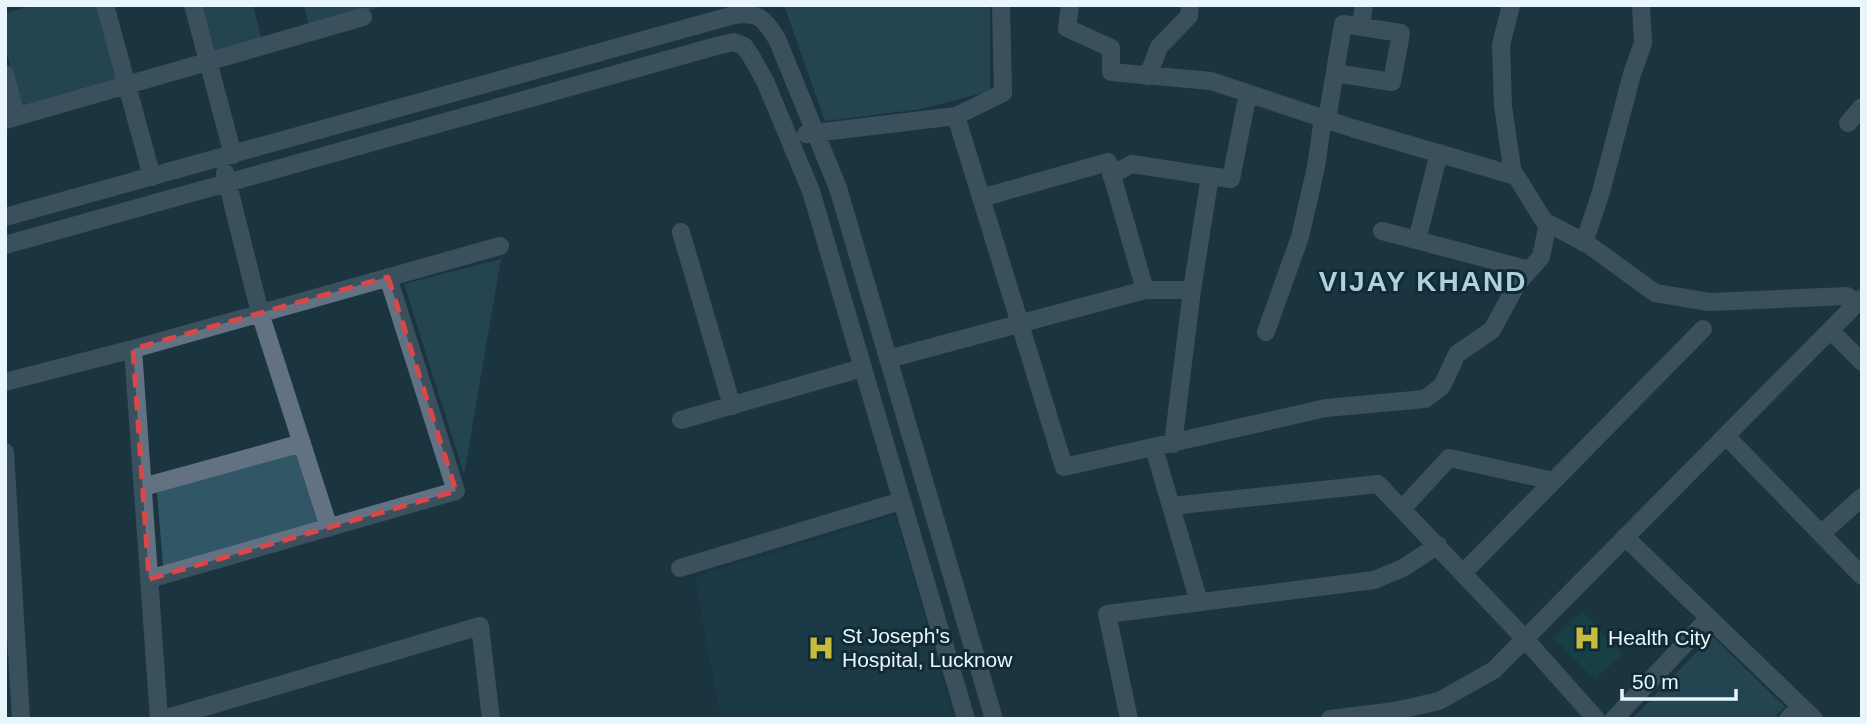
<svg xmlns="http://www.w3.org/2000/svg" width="1867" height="724" viewBox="0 0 1867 724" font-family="Helvetica,sans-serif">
<rect width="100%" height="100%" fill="#1b3540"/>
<!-- built -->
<path fill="#1c404d" d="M895 515 954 719H721L695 577Z"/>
<!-- green -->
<path fill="#315766" d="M35 5H97L118 81 21 107 5 46V13Z
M199 5H253L262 41 212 54Z
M304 5H389L309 25Z
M784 5H990V91L921 109 825 121Z
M501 259 464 474 404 284Z
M295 452 318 524 163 566 157 492Z
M1712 636 1785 707 1772 719H1632Z"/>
<!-- building -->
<path fill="#154b4f" d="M1582 611 1622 654 1595 680 1554 638Z"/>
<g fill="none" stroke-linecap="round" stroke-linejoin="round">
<!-- minor -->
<path stroke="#637282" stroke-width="18" d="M105 5 152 177
M193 5 233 155
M1070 5 1067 28 1111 48V72L1211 81 1352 128 1516 176 1544 221 1589 245 1655 293 1709 302 1847 296 1857 303
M1511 5 1501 45 1503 106 1513 175
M1361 26 1364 5
M5 74 16 117
M1148 76 1159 47 1189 16 1190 5
M956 116 1064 467 1326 408 1425 399 1442 386 1457 354 1492 330 1517 284 1541 257 1548 223
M1327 119 1343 24 1401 33 1392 82 1335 73
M5 120 363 17
M1848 123 1862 107
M806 134 956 116 1003 93 1001 5
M225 173 260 313 329 528
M1111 175 1132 164 1210 176
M981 198 1108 162 1145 290
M5 217 734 15C760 12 763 18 777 39L838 188 994 719
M1382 231 1530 270
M681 232 732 406
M1417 240 1439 153
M1584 243 1601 192 1632 74 1643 43 1641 5
M5 245 720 45 734 42 744 46 751 56 765 81 811 191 966 719
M1830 330 1862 362
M1266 332 1300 237 1316 167 1323 118
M133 349 159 719
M888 359 1145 290H1192
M5 382 133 349 500 246
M681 420 862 368
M1726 436 1862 576
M1173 444 1192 290 1210 176 1231 179 1248 93
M1154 448 1199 602
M5 452 21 719
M143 487 302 443
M1171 506 1378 484 1525 639 1596 719
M1402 509 1449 458 1554 481
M1821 534 1862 497
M1625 537 1814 719
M680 568 901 501
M1464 572 1703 329
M149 579 456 491 388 277
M164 719 480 626 491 719
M1129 719 1107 614 1374 580 1403 568 1438 545
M1330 719 1395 711 1439 701 1494 670 1862 298
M1614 719 1709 618
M1788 719 1801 706"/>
</g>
<!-- marked area -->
<path d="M0 0H1867V724H0ZM388 277 456 491 149 579 133 349Z" fill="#1b3540" fill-opacity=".55" fill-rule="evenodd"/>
<path fill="none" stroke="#d94748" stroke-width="5" stroke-dasharray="14 9" stroke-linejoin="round" d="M388 277 456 491 149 579 133 349Z"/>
<!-- icons -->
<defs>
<g id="hospital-bare" transform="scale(2.1)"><path d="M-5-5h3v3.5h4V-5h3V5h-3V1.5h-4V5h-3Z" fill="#c6bc3d" stroke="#102b35" stroke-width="2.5" paint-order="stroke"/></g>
</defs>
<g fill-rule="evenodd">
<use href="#hospital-bare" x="1587" y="638"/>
<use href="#hospital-bare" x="821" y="648"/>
</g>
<g text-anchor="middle" stroke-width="6" stroke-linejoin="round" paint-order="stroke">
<!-- poi labels -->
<g font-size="21" fill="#e7f6fd" stroke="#102b35" text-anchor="start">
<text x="842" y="643">St Joseph's<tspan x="842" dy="24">Hospital, Lucknow</tspan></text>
<text x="1608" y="645">Health City</text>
</g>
<!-- district labels -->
<g font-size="28" font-weight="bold" letter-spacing="2" fill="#b1d0dd" stroke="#102b35">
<text x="1423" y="291">VIJAY KHAND</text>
</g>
</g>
<!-- border -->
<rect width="1867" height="724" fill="none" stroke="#e7f6fd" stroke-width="14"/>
<!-- scale -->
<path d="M1622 689v10h114v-10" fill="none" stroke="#e7f6fd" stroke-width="3.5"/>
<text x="1632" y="689" font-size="21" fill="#e7f6fd" stroke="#102b35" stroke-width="5" paint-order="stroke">50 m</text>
</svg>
